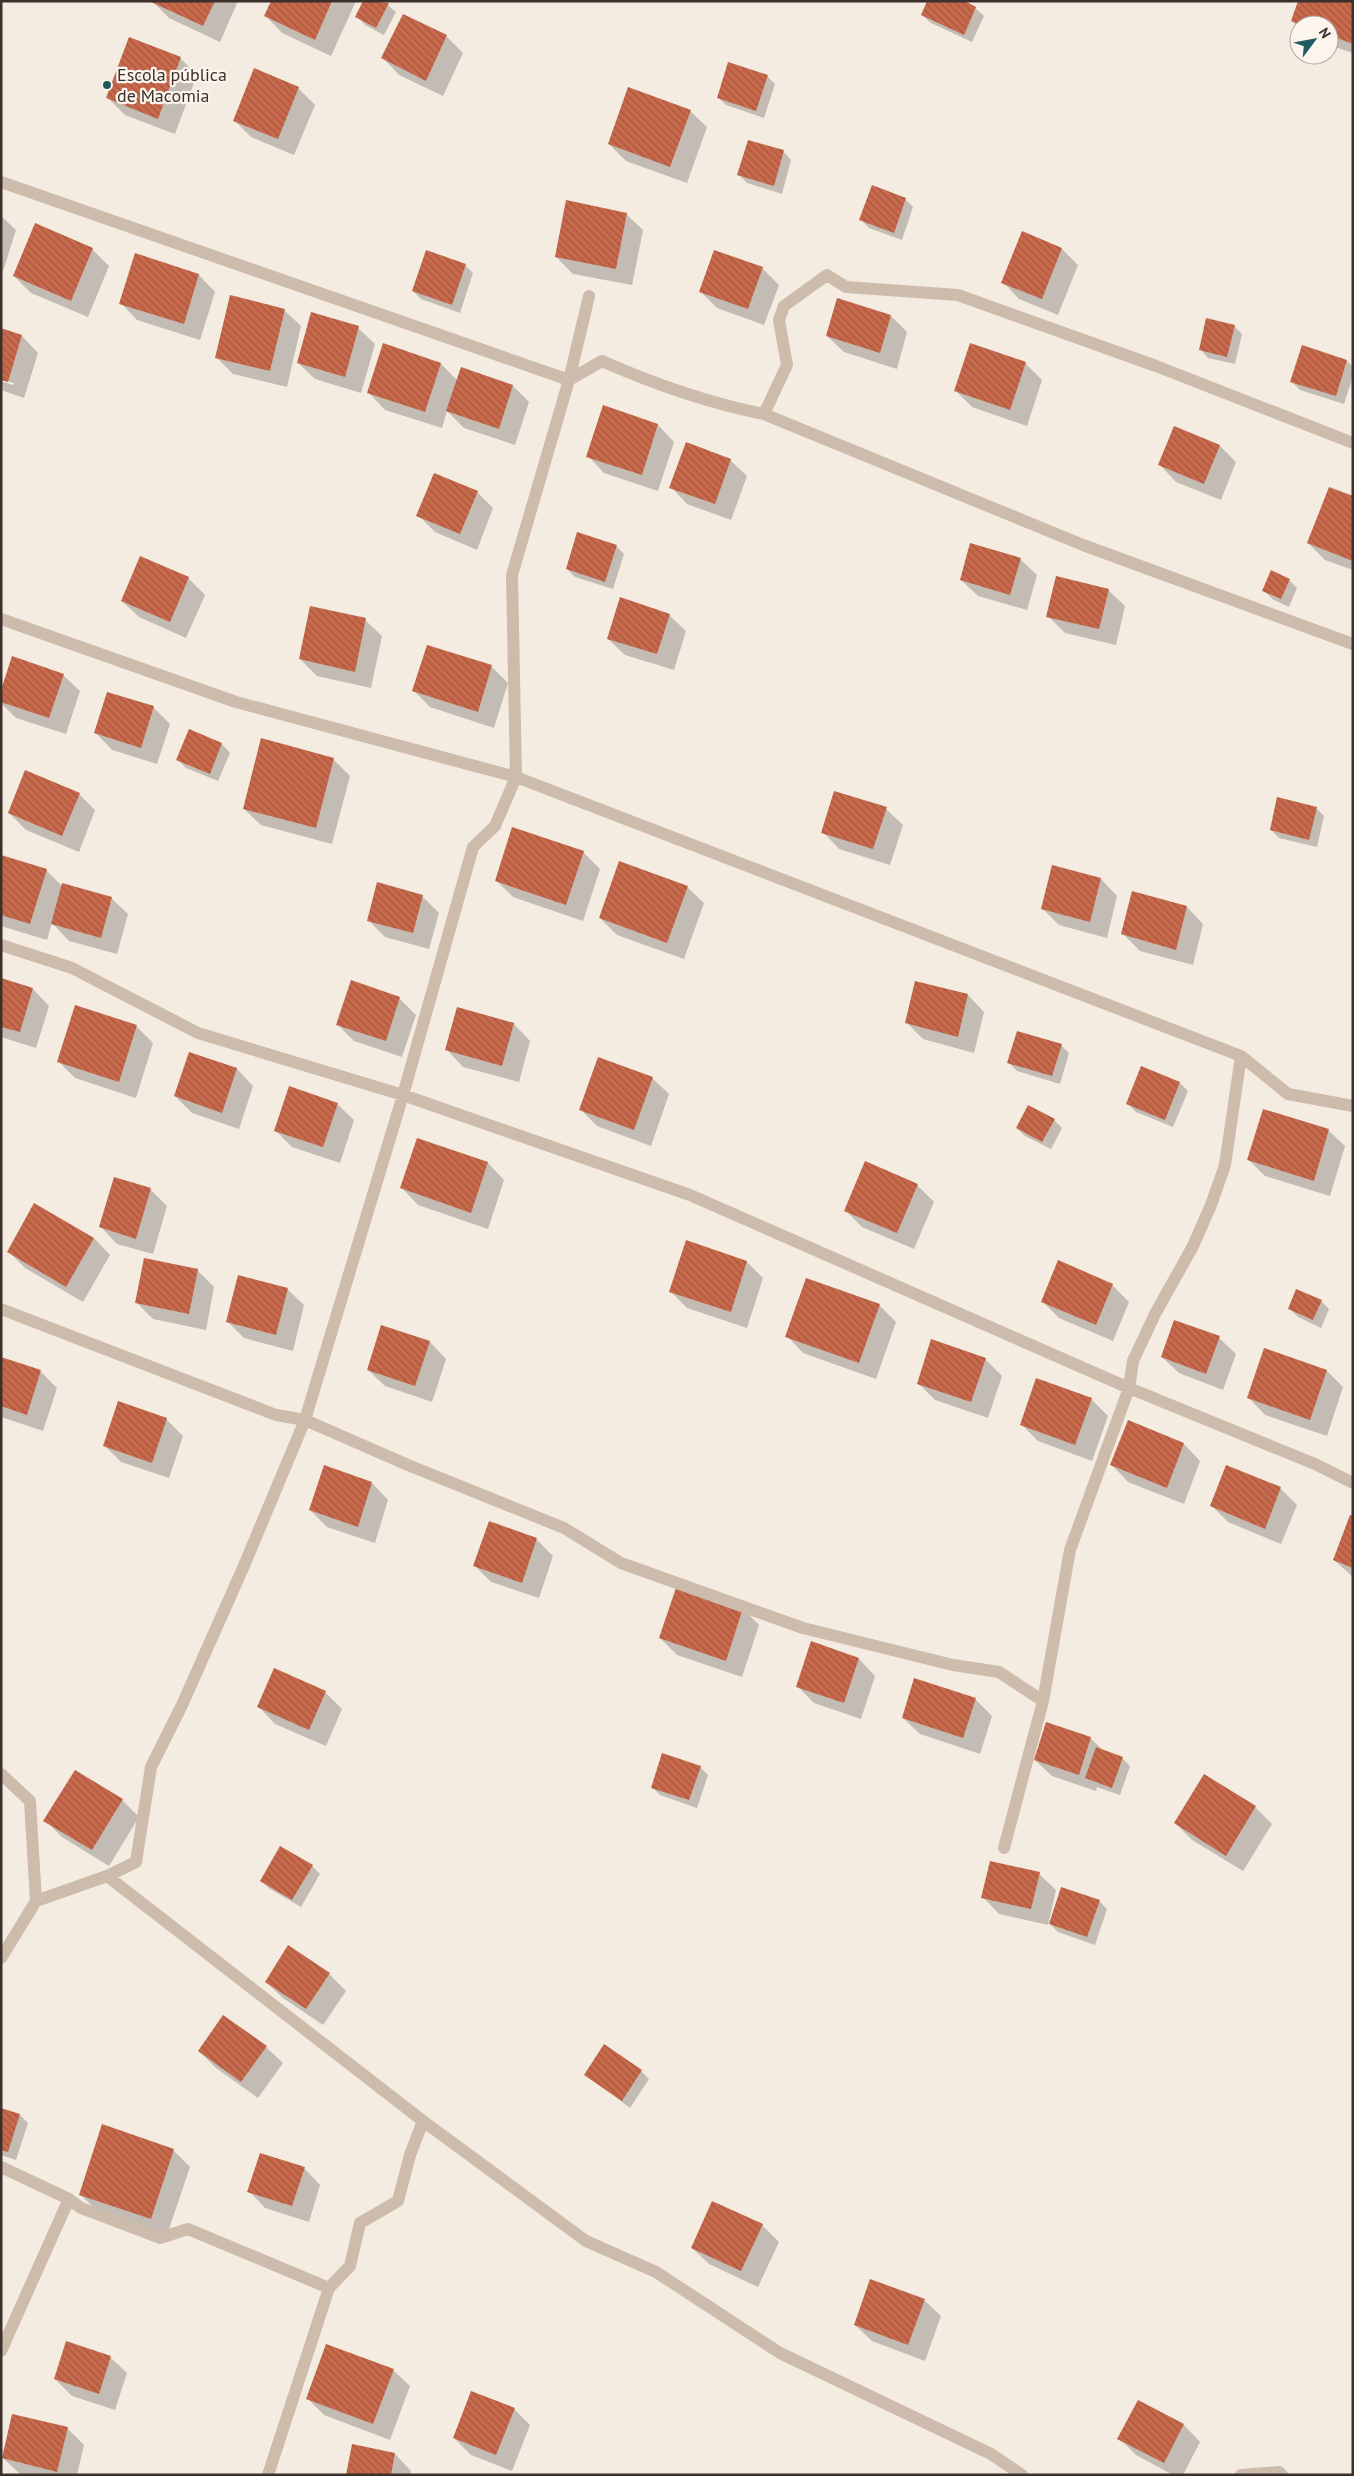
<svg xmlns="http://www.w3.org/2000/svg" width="1354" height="2476" viewBox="0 0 1354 2476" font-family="'PT Sans',sans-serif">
<defs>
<pattern id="building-back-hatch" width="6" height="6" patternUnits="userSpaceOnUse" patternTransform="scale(1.25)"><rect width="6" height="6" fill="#c8694b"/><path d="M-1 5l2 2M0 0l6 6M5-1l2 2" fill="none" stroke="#a4573f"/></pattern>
</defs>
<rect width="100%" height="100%" fill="#f4ebe1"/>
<!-- shadow -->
<path fill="#0003" d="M152 1H238L220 42 169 18Z
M272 1H356L331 56 282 33 266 16Z
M364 1H383L396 12 384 35 365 25 357 16Z
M1353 1V53L1329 45V25H1299V28L1292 21Z
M975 8 984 16 972 42 931 23 922 15Z
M403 15 446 36 463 53 443 96 399 75 383 58Z
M180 58 197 75 175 134 125 115 108 98Z
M767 76 775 84 764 118 726 105 718 97Z
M298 88 315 105 294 155 251 137 234 120Z
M690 111 707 127 687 183 626 161 609 144Z
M783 151 791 160 782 194 747 183 739 175Z
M905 199 913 207 902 240 869 228 861 220Z
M626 214 643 230 632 285 573 274 556 257Z
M1 216 16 230 3 271H1Z
M92 249 109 266 88 317 31 293 14 276Z
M1062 249 1078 265 1058 315 1019 299 1003 282Z
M136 255 199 275 215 292 200 340 137 320 121 303Z
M465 265 473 273 460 313 421 299 413 291Z
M762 268 779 285 764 325 717 308 701 292Z
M284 310 301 326 287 387 233 374 217 358Z
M891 316 907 332 897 369 844 352 827 336Z
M1234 326 1242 334 1235 364 1208 358 1200 349Z
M358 328 375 344 361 393 315 379 298 363Z
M1 330 22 336 38 353 24 398 1 390V381L13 385 14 383 1 379Z
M384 345 441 364 458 381 513 386 529 402 515 445 464 428 447 411 442 428 385 410 369 393Z
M1347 361 1353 367V376L1344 404 1300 390 1292 382Z
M1025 363 1042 380 1027 426 972 407 955 390Z
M658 425 674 442 658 491 604 473 588 456Z
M1220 446 1236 462 1221 500 1176 482 1160 465Z
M730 460 747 476 731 520 687 504 671 487Z
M477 492 493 508 477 550 435 532 418 515Z
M1353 497V570L1325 560 1308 543Z
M616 546 624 554 613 589 575 577 567 569Z
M1020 559 1037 575 1027 610 978 596 961 580Z
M188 578 205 595 186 638 139 617 122 601Z
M1289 580 1297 588 1289 607 1272 599 1264 590Z
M1108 590 1125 606 1116 645 1065 633 1048 616Z
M669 615 686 631 674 670 625 655 608 639Z
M365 620 382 636 371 688 317 676 300 659Z
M491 666 508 683 494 728 430 707 413 690Z
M63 675 80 691 66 734 16 718 1 703V694Z
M153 707 170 724 157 764 112 750 96 733Z
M190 730 222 744 230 753 218 781 186 768 178 760Z
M333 759 350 776 332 844 261 825 244 809Z
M79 794 95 810 79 852 26 830 9 813Z
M1316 808 1324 816 1317 847 1279 838 1271 830Z
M886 809 903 825 890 865 839 849 823 832Z
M583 852 600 869 583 921 513 897 496 880Z
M1 856 46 870 62 886 111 898 128 914 117 954 69 941 52 923 47 940 1 926Z
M1053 867 1101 879 1117 896 1107 938 1059 925 1042 908Z
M687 887 704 903 684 959 617 935 600 918Z
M422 896 439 913 429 949 385 937 368 920Z
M1187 907 1203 924 1193 965 1140 951 1123 934Z
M1 979 33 989 49 1006 36 1048 1 1037Z
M968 995 984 1012 974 1053 923 1039 906 1022Z
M399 998 416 1015 402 1057 354 1041 338 1025Z
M514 1024 530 1041 519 1082 463 1067 447 1050Z
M136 1026 153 1043 136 1098 75 1078 58 1061Z
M1061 1045 1069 1053 1060 1084 1017 1071 1009 1063Z
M189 1053 237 1069 253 1086 239 1129 192 1113 175 1096Z
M652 1078 669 1094 651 1146 597 1126 581 1110Z
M1180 1083 1188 1091 1173 1127 1136 1112 1128 1104Z
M337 1104 354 1120 340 1163 292 1147 275 1130Z
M1054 1120 1062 1128 1051 1149 1025 1136 1017 1128Z
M1328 1130 1345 1146 1330 1196 1265 1176 1249 1160Z
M418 1139 488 1163 504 1180 488 1229 418 1205 402 1188Z
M917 1185 934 1202 914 1249 862 1227 845 1210Z
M150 1189 167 1206 153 1254 117 1244 101 1227Z
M94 1238 110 1255 83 1302 25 1268 9 1252Z
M747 1262 763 1278 747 1328 687 1308 670 1291Z
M197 1270 214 1287 206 1330 153 1319 137 1303Z
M1112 1285 1129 1302 1113 1341 1059 1318 1042 1301Z
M287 1289 304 1305 293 1351 244 1338 228 1322Z
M1321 1301 1329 1309 1321 1328 1298 1317 1290 1309Z
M879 1305 896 1322 876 1379 803 1353 787 1336Z
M382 1327 430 1342 446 1359 432 1402 385 1386 368 1370Z
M1219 1338 1236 1354 1223 1390 1179 1373 1162 1357Z
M1 1358 40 1371 57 1388 43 1431 1 1417Z
M985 1359 1002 1376 988 1418 935 1400 918 1383Z
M1327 1371 1343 1387 1327 1436 1265 1415 1249 1398Z
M1091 1399 1108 1416 1092 1461 1038 1441 1021 1424Z
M166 1419 183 1436 169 1478 121 1462 105 1446Z
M1129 1422 1184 1444 1200 1461 1184 1504 1128 1482 1112 1465Z
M372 1483 388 1500 375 1543 327 1527 310 1510Z
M1280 1488 1297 1505 1281 1544 1228 1522 1211 1505Z
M1353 1517V1577L1334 1560Z
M536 1539 553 1556 539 1598 491 1582 475 1566Z
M743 1609 759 1625 742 1677 677 1655 660 1638Z
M812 1643 859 1659 875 1676 861 1719 814 1703 797 1686Z
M325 1692 342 1709 326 1746 275 1724 259 1707Z
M975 1699 992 1716 980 1754 920 1734 903 1718Z
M1090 1738 1104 1751 1122 1758 1130 1766 1120 1795 1097 1787 1096 1791 1052 1776 1035 1760Z
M700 1767 708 1775 697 1808 660 1795 652 1787Z
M122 1800 139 1817 109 1866 62 1837 45 1820Z
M1255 1807 1272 1824 1243 1871 1192 1840 1175 1823Z
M312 1866 320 1874 301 1907 270 1889 261 1881Z
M1039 1874 1056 1890 1048 1925 999 1914 983 1897Z
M1099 1901 1107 1909 1095 1945 1058 1932 1050 1924Z
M329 1974 346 1991 323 2025 283 1998 266 1982Z
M266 2047 283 2063 258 2098 216 2068 199 2051Z
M641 2071 649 2079 630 2108 586 2075Z
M1 2109 20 2115 28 2123 16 2160 1 2155Z
M173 2150 190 2167 167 2235 97 2211 80 2194Z
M304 2168 320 2185 309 2222 265 2208 249 2191Z
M762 2225 779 2242 758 2287 709 2264 692 2248Z
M924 2300 941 2316 925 2361 872 2341 855 2325Z
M110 2357 127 2373 115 2410 72 2396 55 2379Z
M393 2370 410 2386 390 2440 324 2415 307 2398Z
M1138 2402 1184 2425 1200 2442 1183 2475H1173L1136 2455 1119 2438Z
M514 2409 530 2425 512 2471 471 2455 454 2438Z
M67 2428 84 2445 77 2475H21L3 2458Z
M353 2445 395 2454 411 2471V2475H348Z"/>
<!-- building -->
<path fill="url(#building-back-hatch)" d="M149 1H215L203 26Z
M271 1H332L315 40 264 16Z
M363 1 389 3 376 28 355 17Z
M927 1H965L976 7 964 35 921 15Z
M1298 1H1353V44L1329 35V25H1301L1291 21Z
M403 14 447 35 426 81 381 58Z
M129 37 181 57 158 119 106 98Z
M728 62 768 75 756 111 717 98Z
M254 68 299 87 278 139 233 121Z
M628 87 691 110 670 167 608 144Z
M748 140 784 150 774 186 737 175Z
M872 185 906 198 894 233 859 220Z
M566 200 627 213 616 269 555 257Z
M35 223 93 248 71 301 13 276Z
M1022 231 1062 248 1042 299 1001 283Z
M426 250 466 264 452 305 412 291Z
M714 250 763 267 748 309 699 292Z
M135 253 199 274 184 324 119 304Z
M230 295 285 309 270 371 215 358Z
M837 298 891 315 880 353 826 336Z
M311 312 359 326 345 377 297 363Z
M1206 318 1235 325 1227 357 1199 350Z
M1 328 22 335 8 382 1 380Z
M383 343 441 363 425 412 367 393Z
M970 343 1026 362 1010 410 954 391Z
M1302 345 1347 360 1336 396 1290 382Z
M461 367 513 385 499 429 446 411Z
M603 405 658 424 642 475 586 457Z
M1174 426 1220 445 1204 484 1158 465Z
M686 442 731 459 715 504 669 488Z
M434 473 478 491 460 534 416 516Z
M1329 487 1353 496V561L1307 543Z
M577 532 617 545 605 582 566 569Z
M970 543 1021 558 1010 595 960 580Z
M140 556 189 577 170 622 121 601Z
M1271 570 1290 579 1281 599 1262 591Z
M1056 576 1109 589 1099 629 1046 617Z
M620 597 670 614 657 654 607 639Z
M310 606 366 618 355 672 299 659Z
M427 645 492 665 478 712 412 691Z
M12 656 64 674 49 718 1 702V690Z
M107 692 154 706 141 748 94 733Z
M189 729 222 743 210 774 176 760Z
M261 738 334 758 316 828 243 809Z
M25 770 80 793 62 836 8 813Z
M834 791 887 807 873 849 821 833Z
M1277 797 1317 807 1309 840 1270 830Z
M512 827 584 851 566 905 495 881Z
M1 855 47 869 30 924 1 915Z
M619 861 688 886 667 943 599 918Z
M1052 865 1101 878 1090 922 1041 909Z
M377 882 423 895 413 933 367 921Z
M62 883 112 897 101 938 51 924Z
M1132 891 1187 906 1176 950 1121 934Z
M1 978 33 988 20 1032 1 1027Z
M351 980 400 997 386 1041 336 1025Z
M915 981 968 994 958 1037 905 1023Z
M75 1005 137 1025 119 1082 57 1062Z
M457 1007 514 1023 502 1066 445 1050Z
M1017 1031 1062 1044 1052 1076 1007 1063Z
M189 1052 237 1068 222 1113 174 1096Z
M598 1057 653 1077 634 1130 579 1110Z
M1141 1066 1180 1082 1165 1120 1126 1104Z
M289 1086 338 1103 323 1147 274 1131Z
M1028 1105 1055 1119 1042 1142 1016 1128Z
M1263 1109 1329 1129 1314 1181 1247 1160Z
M417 1138 488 1162 471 1213 400 1188Z
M865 1161 918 1184 897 1233 844 1211Z
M114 1177 151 1188 136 1239 99 1227Z
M34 1203 94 1238 66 1287 7 1252Z
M686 1240 747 1261 731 1312 669 1292Z
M144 1258 198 1269 189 1314 135 1303Z
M1058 1260 1113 1284 1096 1325 1041 1302Z
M238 1275 288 1288 276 1335 226 1322Z
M806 1278 880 1304 859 1363 785 1337Z
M1296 1289 1322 1300 1313 1320 1288 1309Z
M1174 1320 1220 1336 1206 1374 1161 1357Z
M381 1325 430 1341 415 1386 367 1370Z
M931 1339 986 1358 971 1402 917 1384Z
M1264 1348 1327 1370 1310 1420 1247 1398Z
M1 1357 41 1370 27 1415 1 1406Z
M1036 1378 1092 1398 1075 1445 1020 1425Z
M118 1401 167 1418 152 1463 103 1446Z
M1128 1420 1184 1443 1167 1488 1110 1465Z
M324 1465 372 1482 358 1527 309 1510Z
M1226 1465 1281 1487 1265 1529 1210 1506Z
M1350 1515 1353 1516V1568L1333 1560Z
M489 1521 537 1538 522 1583 473 1566Z
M677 1585 743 1608 726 1661 659 1638Z
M811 1641 859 1658 844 1703 796 1687Z
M274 1668 326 1691 309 1730 257 1707Z
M914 1678 976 1698 963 1738 902 1718Z
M1046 1722 1091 1737 1079 1775 1034 1760Z
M1096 1747 1123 1757 1112 1788 1085 1778Z
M662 1753 701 1766 689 1800 651 1788Z
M75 1770 123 1799 92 1850 43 1821Z
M1204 1774 1256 1806 1226 1856 1174 1823Z
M280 1846 313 1865 292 1900 260 1881Z
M990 1861 1040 1872 1031 1909 981 1898Z
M1061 1887 1100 1900 1087 1937 1049 1924Z
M288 1945 330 1973 306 2009 265 1982Z
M223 2015 267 2046 241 2082 198 2051Z
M604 2044 642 2070 622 2101 584 2075Z
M1 2108 20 2114 8 2152 1 2150Z
M102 2124 174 2149 151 2219 79 2195Z
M260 2153 305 2167 292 2206 247 2192Z
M712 2201 763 2224 741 2271 691 2248Z
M870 2279 925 2299 908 2345 854 2325Z
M66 2341 111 2356 99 2394 54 2379Z
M326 2344 394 2369 373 2424 306 2399Z
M471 2391 515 2408 496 2455 453 2438Z
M1138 2400 1184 2424 1164 2463 1117 2439Z
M12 2414 68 2427 57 2472 2 2458Z
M352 2444 395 2453 391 2475H346Z"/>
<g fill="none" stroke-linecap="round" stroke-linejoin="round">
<!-- minor -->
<path stroke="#cdbbac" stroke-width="12" d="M1 182 569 380 602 361C654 384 708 403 764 414L787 365 779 320 784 306 827 275 846 287 958 295 1156 366 1353 443
M764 414 1083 545 1353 644
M1 619 236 702 516 777 1241 1056
M1 945 72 968 198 1033 403 1095 690 1195 1129 1388 1315 1464 1353 1483
M1 1309 276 1415 305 1420 408 1465 564 1528 621 1563 803 1628 953 1665 999 1672 1043 1701
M1 1774 30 1801 36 1901
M1004 1848 1043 1701 1070 1550 1129 1388 1133 1361 1155 1314 1193 1246 1211 1205 1225 1165 1241 1056 1288 1094 1353 1106
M107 1876 423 2121 586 2241 656 2272 780 2353 991 2454 1022 2475
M1 1958 36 1901 107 1876 136 1862 151 1767 182 1705 243 1568 305 1420 403 1095 473 847 495 826 516 777 512 575 569 380 589 296
M1 2167 69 2199 81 2208 160 2238 188 2229 329 2288 268 2475
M329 2288 350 2266 360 2223 398 2201 410 2155 423 2121
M1 2351 69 2199
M1241 2475 1279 2472 1282 2475"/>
</g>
<!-- markers -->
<circle fill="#1f5a5e" stroke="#fbf5ee" stroke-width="2" cx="107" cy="85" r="5"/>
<g text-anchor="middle" stroke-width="4.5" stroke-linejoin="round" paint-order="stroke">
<!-- poi labels -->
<g font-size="18" fill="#3b302b" stroke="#fbf5ee" text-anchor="start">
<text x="117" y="81">Escola pública<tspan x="117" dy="21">de Macomia</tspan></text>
</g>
</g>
<!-- border -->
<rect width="1354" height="2476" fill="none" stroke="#3b302b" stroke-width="5"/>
<!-- north arrow -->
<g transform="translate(1314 40) rotate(58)"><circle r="24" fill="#fbf5ee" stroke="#aea6a0"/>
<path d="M0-4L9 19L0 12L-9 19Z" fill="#1f5a5e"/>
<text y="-8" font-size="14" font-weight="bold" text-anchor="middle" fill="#3b302b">N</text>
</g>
</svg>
